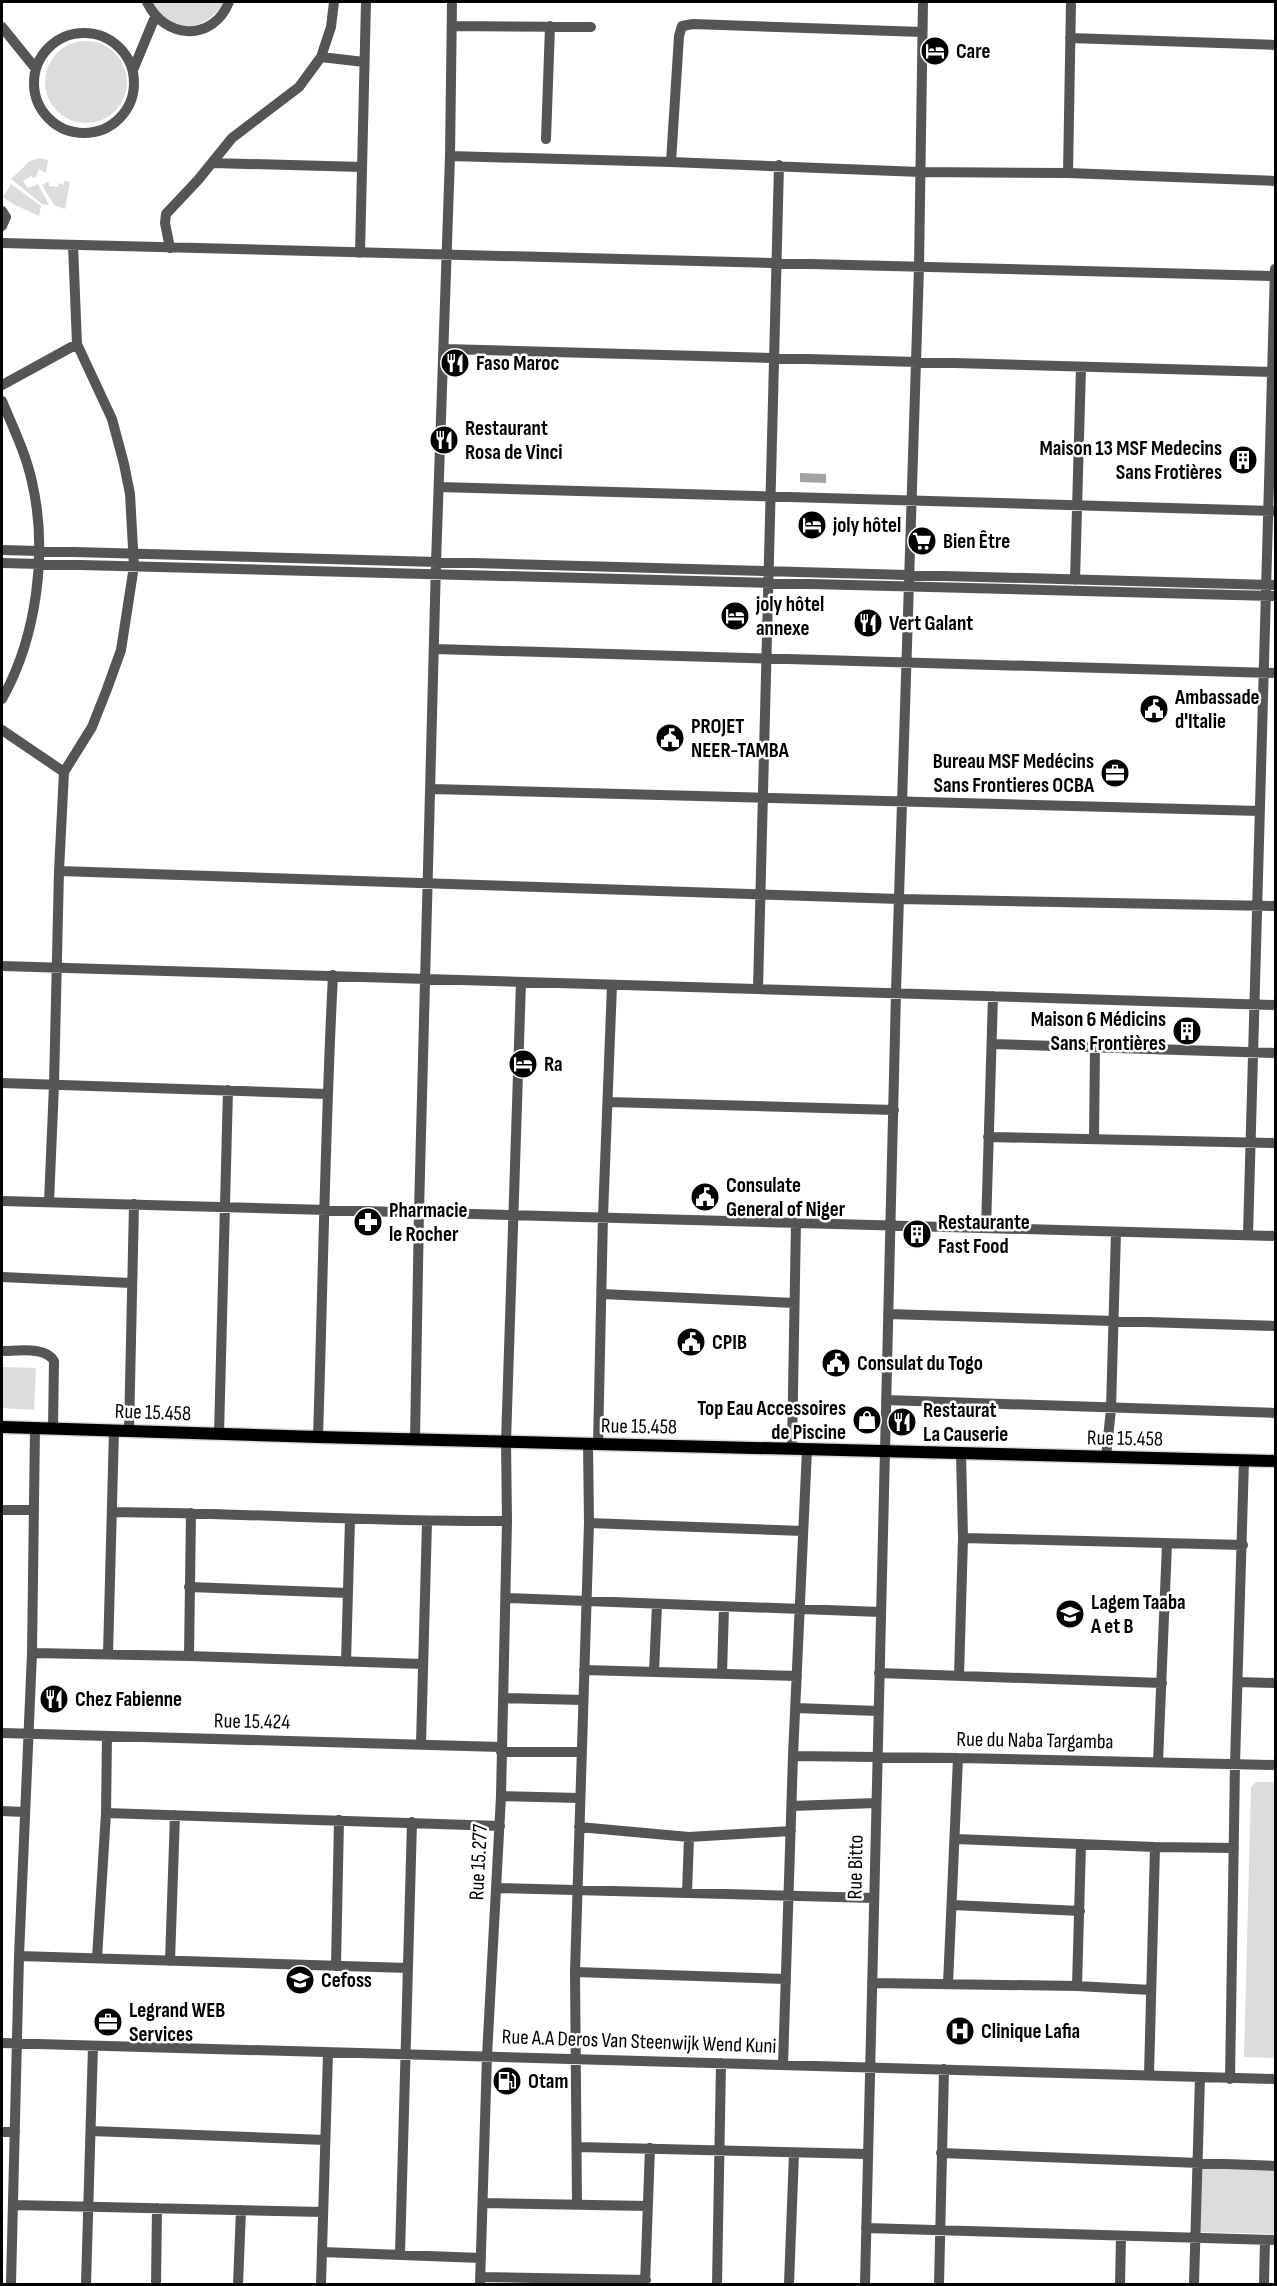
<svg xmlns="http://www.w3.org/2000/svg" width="1277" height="2286" viewBox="0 0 1277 2286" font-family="'Sofia Sans Condensed',sans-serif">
<rect width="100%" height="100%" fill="#fff"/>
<!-- green -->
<path fill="#dcdcdc" d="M153 2H224C207 31 168 38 153 2Z
M45 82a41 41 0 1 1 82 0a41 41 0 1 1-82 0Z
M40 158 48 160 46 173 39 169 36 177 33 178 31 176 23 181 28 188 38 184 49 205 42 204 11 179 30 161Z
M64 181 70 182 65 209 54 205 42 185 47 182 49 183V186L58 187 59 183 63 185Z
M11 184 41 206 39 216 13 204 3 197Z
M2 1367 36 1368 34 1410 2 1408Z
M1256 1782H1275V2058L1244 2057 1251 1787Z
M1200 2165 1275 2167V2234L1198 2232Z"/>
<!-- water -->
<path fill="#a3a3a3" d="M800 473 826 474V483L800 482Z"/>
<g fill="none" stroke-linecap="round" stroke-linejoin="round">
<!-- major casing -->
<g stroke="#dbdbdb" stroke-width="15">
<path id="major" d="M2 1427 318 1437 1276 1461"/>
</g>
<!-- minor -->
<path stroke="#555" stroke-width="10" d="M147 2C165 40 213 42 229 2
M452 26 591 27
M2 27 36 69
M34 83a50 50 0 1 1 100 0a50 50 0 1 1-100 0Z
M1070 38 1276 45
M321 57 331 27 334 2
M133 70 155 17
M546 139 550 26
M450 156 671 162 920 172 1068 173 1276 181
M671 162 679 36 682 26 693 24 922 32
M212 163 362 167
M1068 173 1071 2
M2 211 6 217 2 226
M2 243 1276 276
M170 248 165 223 166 214 198 180 232 138 299 87 321 57 364 62
M360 253 366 2
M445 349 1276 372
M2 385 77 344 73 245
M2 401C13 427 26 454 32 482 48 551 37 637 2 699
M439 487 1275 511
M2 550 1276 585
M2 563 1276 596
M1075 580 1081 367
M435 649 1276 673
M2 730 64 772
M431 789 1260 811
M59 871 899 899 1276 906
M2 966 1276 1005
M758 989 779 165
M992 1044 1276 1053
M2 1083 327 1094
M608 1102 894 1110
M988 1137 1276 1143
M1094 1139 1095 1047
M2 1201 1276 1236
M49 1202 54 1085 59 871 64 772 92 727 107 689 121 650 134 566 130 494 124 464 112 419 77 344
M986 1228 993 996
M1248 1235 1275 269
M2 1277 131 1283
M602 1294 794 1303
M888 1314 1276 1326
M2 1351C17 1351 46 1346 54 1361L53 1428
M886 1400 1276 1413
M129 1431 134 1204
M219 1434 228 1090
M318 1437C323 1283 325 1129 333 975
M415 1440 419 1211 436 563 450 156 452 2
M598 1444 603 1216 612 985
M792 1449 796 1222
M1106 1457 1111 1409 1116 1232
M2 1510H32
M113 1512C244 1513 376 1522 507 1521
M589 1523 803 1531
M963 1538 1243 1545
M189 1587 348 1593
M506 1598 880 1612
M32 1653 189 1656 423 1664
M108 1654 114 1430
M189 1656 191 1513
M346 1662 350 1519
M584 1670 797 1676
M654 1672 657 1605
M879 1673 1162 1683
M722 1674 724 1607
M959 1676 963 1538 961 1453
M1238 1682 1276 1683
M503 1698 583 1700
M796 1708 878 1711
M2 1733 501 1747
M421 1744 427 1522
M501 1752H582
M793 1756 958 1758 1276 1765
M1158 1762 1167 1544
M501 1796 580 1798
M792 1806 876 1803
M2 1811 24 1812
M106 1813 500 1826
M579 1827 689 1837 791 1831
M956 1839 1155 1847 1234 1848
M497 1888 874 1898
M687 1893 689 1837
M952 1905 1080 1911
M19 1956 408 1968
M97 1958 106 1813 107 1737
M170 1961 175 1815
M336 1966 339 1820
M575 1972 786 1979
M872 1983 1077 1986 1151 1990
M948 1984 958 1758
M1077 1986 1081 1844
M2 2043 1276 2079
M783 2065 793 1756 807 1449
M1149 2075 1155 1847
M1230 2079 1235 1764 1244 1460
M91 2131 325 2140
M2 2132H15
M577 2147 867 2154
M941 2153 1276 2166
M483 2203 648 2206
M577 2204 575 1972 589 1523 588 1444
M13 2205 323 2212
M866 2228 1276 2240
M322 2252 481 2258
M400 2254 412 1822
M480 2277 646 2280
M11 2284 19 1956 32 1653 35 1428
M86 2284 93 2046
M156 2284 157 2208
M238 2284 241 2210
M321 2284 328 2053
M480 2284 487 2056 501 1796 507 1521 506 1442 521 982
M645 2284 650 2148
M717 2284 721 2063
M789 2284 794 2153
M865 2284 896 992 919 267 923 2
M939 2284 944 2069
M1120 2284 1121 2236
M1194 2284 1200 2077
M1264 2284 1265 2240"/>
<!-- major -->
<use href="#major" stroke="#000" stroke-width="12"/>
</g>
<!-- icons -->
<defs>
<g id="hotel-disc" transform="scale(1.5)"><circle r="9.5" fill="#000" stroke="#fff"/><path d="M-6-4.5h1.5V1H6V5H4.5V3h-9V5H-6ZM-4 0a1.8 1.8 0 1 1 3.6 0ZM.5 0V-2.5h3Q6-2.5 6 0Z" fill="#fff"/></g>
<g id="restaurant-disc" transform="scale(1.5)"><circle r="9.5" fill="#000" stroke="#fff"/><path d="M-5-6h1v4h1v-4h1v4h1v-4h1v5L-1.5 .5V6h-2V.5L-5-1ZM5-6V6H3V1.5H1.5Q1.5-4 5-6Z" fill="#fff"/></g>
<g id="building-disc" transform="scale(1.5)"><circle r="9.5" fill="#000" stroke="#fff"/><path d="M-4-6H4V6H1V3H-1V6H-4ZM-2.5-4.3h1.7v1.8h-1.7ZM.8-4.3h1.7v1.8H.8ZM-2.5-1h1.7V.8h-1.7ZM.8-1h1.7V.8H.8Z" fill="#fff"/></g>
<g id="supermarket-disc" transform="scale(1.5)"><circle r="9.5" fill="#000" stroke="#fff"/><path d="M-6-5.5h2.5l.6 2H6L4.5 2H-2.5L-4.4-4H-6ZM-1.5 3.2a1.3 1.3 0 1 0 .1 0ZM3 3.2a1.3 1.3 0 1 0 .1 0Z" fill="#fff"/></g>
<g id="civic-disc" transform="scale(1.5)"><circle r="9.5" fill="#000" stroke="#fff"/><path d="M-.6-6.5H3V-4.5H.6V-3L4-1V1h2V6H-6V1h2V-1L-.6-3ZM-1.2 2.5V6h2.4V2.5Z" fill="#fff"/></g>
<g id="office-disc" transform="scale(1.5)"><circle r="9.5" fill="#000" stroke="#fff"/><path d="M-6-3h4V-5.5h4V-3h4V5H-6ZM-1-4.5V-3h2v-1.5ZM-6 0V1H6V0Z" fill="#fff"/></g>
<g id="pharmacy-disc" transform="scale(1.5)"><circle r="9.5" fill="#000" stroke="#fff"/><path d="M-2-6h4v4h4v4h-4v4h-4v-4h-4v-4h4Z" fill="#fff"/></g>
<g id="shop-disc" transform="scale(1.5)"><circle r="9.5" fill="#000" stroke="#fff"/><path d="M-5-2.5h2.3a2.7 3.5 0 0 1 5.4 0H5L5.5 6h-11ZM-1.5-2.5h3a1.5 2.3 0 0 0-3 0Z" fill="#fff"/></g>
<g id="school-disc" transform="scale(1.5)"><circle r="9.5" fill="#000" stroke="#fff"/><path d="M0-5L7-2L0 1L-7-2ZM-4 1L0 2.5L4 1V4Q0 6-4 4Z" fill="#fff"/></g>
<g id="hospital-disc" transform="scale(1.5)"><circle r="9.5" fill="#000" stroke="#fff"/><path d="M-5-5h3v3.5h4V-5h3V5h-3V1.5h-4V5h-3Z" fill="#fff"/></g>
<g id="fuel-disc" transform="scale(1.5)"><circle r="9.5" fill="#000" stroke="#fff"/><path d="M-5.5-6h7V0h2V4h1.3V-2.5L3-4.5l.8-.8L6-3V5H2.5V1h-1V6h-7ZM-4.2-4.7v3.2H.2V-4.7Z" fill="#fff"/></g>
</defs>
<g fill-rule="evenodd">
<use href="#hotel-disc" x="935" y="51"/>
<use href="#restaurant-disc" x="455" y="363"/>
<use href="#restaurant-disc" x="444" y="440"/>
<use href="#building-disc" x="1243" y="460"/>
<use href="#hotel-disc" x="812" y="525"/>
<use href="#supermarket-disc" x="922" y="541"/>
<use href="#hotel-disc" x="735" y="616"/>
<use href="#restaurant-disc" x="868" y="623"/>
<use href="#civic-disc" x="1154" y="709"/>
<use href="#civic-disc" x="670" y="738"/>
<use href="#office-disc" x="1115" y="773"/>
<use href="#building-disc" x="1187" y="1031"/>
<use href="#hotel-disc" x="523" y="1064"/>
<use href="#civic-disc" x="705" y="1197"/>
<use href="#pharmacy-disc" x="368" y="1222"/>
<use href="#building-disc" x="917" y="1234"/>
<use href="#civic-disc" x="691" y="1342"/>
<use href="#civic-disc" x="836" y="1363"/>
<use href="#shop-disc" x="867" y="1420"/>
<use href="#restaurant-disc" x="902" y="1422"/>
<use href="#school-disc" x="1070" y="1614"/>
<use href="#restaurant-disc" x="54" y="1699"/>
<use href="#school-disc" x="300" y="1980"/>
<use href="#office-disc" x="108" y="2022"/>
<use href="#hospital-disc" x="960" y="2031"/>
<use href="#fuel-disc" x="507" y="2081"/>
</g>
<g text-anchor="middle" stroke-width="5" stroke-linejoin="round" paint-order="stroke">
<!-- poi labels -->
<g font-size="21" font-weight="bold" fill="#000" stroke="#fff" text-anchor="start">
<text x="956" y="58">Care</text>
<text x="476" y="370">Faso Maroc</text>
<text x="465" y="435">Restaurant<tspan x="465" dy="24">Rosa de Vinci</tspan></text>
<text x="1222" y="455" text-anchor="end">Maison 13 MSF Medecins<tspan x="1222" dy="24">Sans Frotières</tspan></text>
<text x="833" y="532">joly hôtel</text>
<text x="943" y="548">Bien Être</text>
<text x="756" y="611">joly hôtel<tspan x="756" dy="24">annexe</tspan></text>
<text x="889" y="630">Vert Galant</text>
<text x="1175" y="704">Ambassade<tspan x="1175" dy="24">d'Italie</tspan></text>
<text x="691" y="733">PROJET<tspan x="691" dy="24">NEER-TAMBA</tspan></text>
<text x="1094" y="768" text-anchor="end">Bureau MSF Medécins<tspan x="1094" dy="24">Sans Frontieres OCBA</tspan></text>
<text x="1166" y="1026" text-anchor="end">Maison 6 Médicins<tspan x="1166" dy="24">Sans Frontières</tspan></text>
<text x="544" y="1071">Ra</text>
<text x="726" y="1192">Consulate<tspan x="726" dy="24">General of Niger</tspan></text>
<text x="389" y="1217">Pharmacie<tspan x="389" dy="24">le Rocher</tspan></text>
<text x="938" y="1229">Restaurante<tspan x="938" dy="24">Fast Food</tspan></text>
<text x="712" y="1349">CPIB</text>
<text x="857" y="1370">Consulat du Togo</text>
<text x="846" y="1415" text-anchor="end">Top Eau Accessoires<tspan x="846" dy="24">de Piscine</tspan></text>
<text x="923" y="1417">Restaurat<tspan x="923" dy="24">La Causerie</tspan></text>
<text x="1091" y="1609">Lagem Taaba<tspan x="1091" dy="24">A et B</tspan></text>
<text x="75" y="1706">Chez Fabienne</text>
<text x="321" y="1987">Cefoss</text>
<text x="129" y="2017">Legrand WEB<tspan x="129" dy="24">Services</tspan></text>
<text x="981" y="2038">Clinique Lafia</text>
<text x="528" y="2088">Otam</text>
</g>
<!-- street labels -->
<g font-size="21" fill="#000" stroke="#fff">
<text transform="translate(153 1412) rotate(2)" y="7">Rue 15.458</text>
<text transform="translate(639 1426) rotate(1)" y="7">Rue 15.458</text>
<text transform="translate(1125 1438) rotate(1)" y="7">Rue 15.458</text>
<text transform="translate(252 1721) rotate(1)" y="7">Rue 15.424</text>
<text transform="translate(1035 1740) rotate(1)" y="7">Rue du Naba Targamba</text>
<text transform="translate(478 1862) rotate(-87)" y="7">Rue 15.277</text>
<text transform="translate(855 1867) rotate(-89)" y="7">Rue Bitto</text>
<text transform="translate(639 2041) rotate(2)" y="7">Rue A.A Deros Van Steenwijk Wend Kuni</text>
</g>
</g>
<!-- border -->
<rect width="1277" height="2286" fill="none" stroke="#000000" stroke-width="6"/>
</svg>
